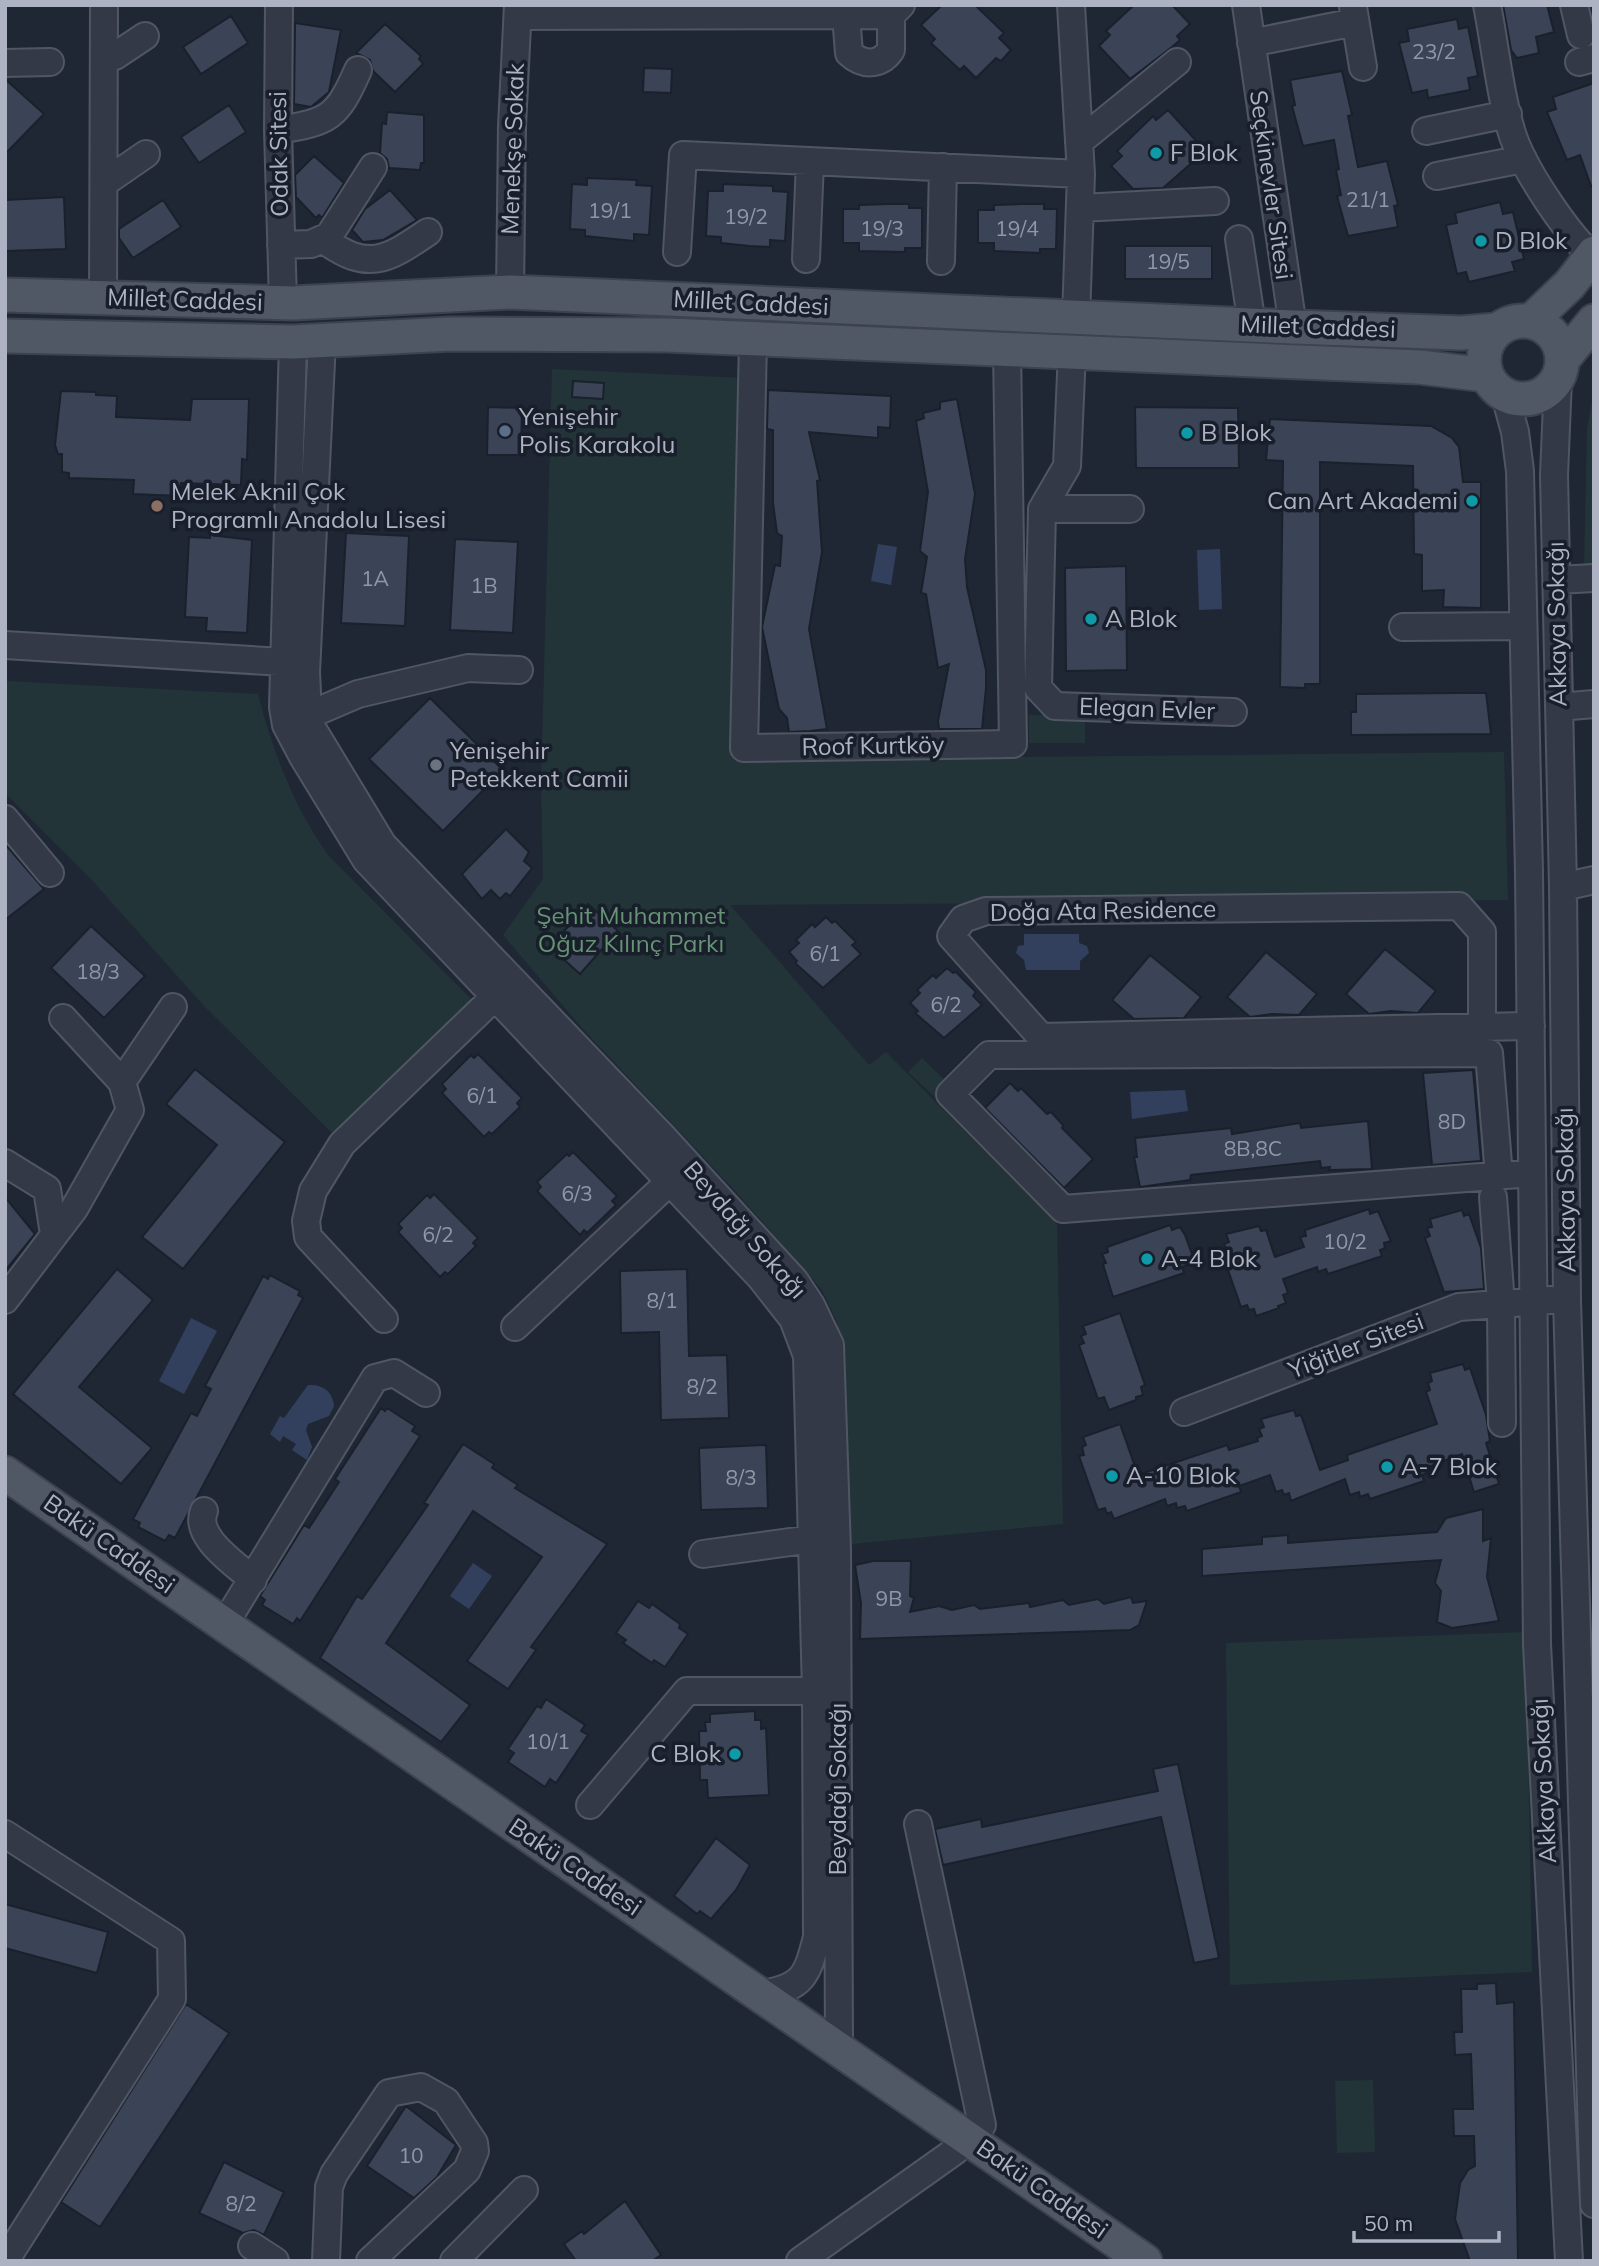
<svg xmlns="http://www.w3.org/2000/svg" width="1599" height="2266" viewBox="0 0 1599 2266" font-family="Mulish,sans-serif">
<rect width="100%" height="100%" fill="#1f2735"/>
<!-- green -->
<path fill="#223437" d="M552 369 743 378 734 760 1504 752 1508 900 730 905 869 1065 886 1052 1057 1224 1063 1524 851 1544 844 1352 836 1320 822 1290 736 1192 582 1028 503 935 543 879 541 785Z
M1594 392V568H1584L1587 428Z
M5 681 258 694C273 752 293 805 328 855L473 1001 332 1133 204 1006 90 878 5 793Z
M1029 715H1085V743H1029Z
M922 1058 951 1086 938 1100 908 1072Z
M1526 1632 1532 1972 1230 1985 1226 1643Z
M1373 2080 1375 2152 1337 2153 1335 2081Z"/>
<!-- water -->
<path fill="#33405d" d="M878 544 897 547 891 585 871 581Z
M1220 549 1222 609 1199 610 1197 550Z
M1024 934H1079V943L1087 946 1089 953 1080 961V970H1026L1024 960 1016 953 1018 946 1024 945Z
M1185 1090 1188 1111 1132 1119 1130 1092Z
M191 1318 217 1331 184 1394 159 1381Z
M308 1385C323 1384 333 1392 334 1406L329 1416 308 1424 306 1430 312 1447 307 1460 292 1450 296 1444 283 1436 280 1442 270 1434 280 1416 284 1418Z
M473 1563 492 1576 469 1609 450 1596Z"/>
<!-- building -->
<path fill="#3b4456" stroke="#1a202c" stroke-width="2" d="M942 5H975L1004 33 999 38 1011 50 1001 61 996 58 976 78 964 66 960 70 931 43 935 39 921 25Z
M1134 5H1172L1190 24 1177 36 1180 40 1172 47 1130 79 1099 46 1110 35 1106 31Z
M1503 5H1547L1554 32 1536 37 1539 53 1517 58 1511 50Z
M231 16 248 43 201 74 183 47Z
M1457 19 1459 29 1468 27 1478 76 1468 78 1470 90 1428 98 1427 90 1412 93 1399 43 1409 41 1407 29Z
M295 23 341 30 329 92 311 107 294 104Z
M385 24 421 56 419 59 423 64 395 92 373 71 370 60 356 53Z
M644 68 672 69 671 93 643 92Z
M1342 71 1352 115 1348 116 1358 167 1387 161 1398 205 1394 206 1398 227 1348 236 1337 196 1341 195 1336 170 1339 169 1334 140 1303 146 1292 106 1295 105 1290 80Z
M5 79 44 114 5 154Z
M1594 83V186H1591L1580 155 1567 160 1547 112 1556 109 1553 97Z
M229 105 246 132 199 163 181 137Z
M1168 110 1201 146 1190 156 1195 160 1163 188 1133 189 1111 166 1122 156 1117 151 1153 116 1156 120Z
M387 112 424 115V163H421L420 170 389 168 387 159 380 153 382 123 386 124Z
M314 156 344 183 322 218 319 215 316 218 296 197 295 175Z
M587 178 637 180 636 185 652 186 649 235 634 234V241L614 239 585 236V230L570 229 572 184 587 185Z
M723 184 773 186V191L788 192 785 241 770 240V247L750 246 721 243V237L706 236 708 191H723Z
M390 190 417 220 383 240 363 242 352 230 365 209Z
M64 197 66 249 5 251V200Z
M163 200 181 227 133 258 119 238V229Z
M1500 202 1503 214 1513 212 1524 259 1512 262 1515 271 1469 282 1466 272 1457 274 1446 225 1457 223 1455 213Z
M889 204H909V208H922V248H905V252L859 251V243H843V209H859V205Z
M1023 204H1044V209H1057L1056 249H1040V253L994 251V243H978V210H994V205Z
M1125 246H1212V279H1125Z
M573 381 604 383 603 399 572 397Z
M768 390 891 396 890 428 878 427V438L809 432 820 480 817 481 822 552 809 629 827 729 810 731 789 732 787 718 779 709 762 627 775 565 780 566 782 536 777 533 773 503V430L767 429Z
M61 391 96 392V395L117 396 116 417 190 420 192 399H249L247 460 242 459 241 485 181 483V496L133 494 134 480 69 478V473L62 472V454H58L55 445Z
M957 399 975 494 965 559 967 587 986 670V688L982 729H939L938 721 949 664 938 668 926 594 921 593 927 557 920 551 928 492 916 421 924 418 923 413 940 409V402Z
M488 407 522 408 521 455H487Z
M1135 407 1238 408 1239 468H1136Z
M1270 419 1431 426 1452 438 1459 447 1463 482H1481V608L1443 607 1444 590 1422 591V555L1414 554 1413 466 1320 462V684H1305V688L1280 687 1283 461 1266 460Z
M346 533 409 536 405 626 341 623Z
M210 535 252 540 247 633 206 631 207 618 185 617 189 537 210 538Z
M455 539 518 542 513 633 450 630Z
M1126 566 1127 670 1066 671 1065 568Z
M1459 693H1486L1491 734 1351 735V712H1356V694Z
M430 698 503 770 443 831 369 759Z
M506 829 529 852 524 861 532 868 510 896 506 893 500 899 491 890 482 899 462 874Z
M5 844 44 889 5 920Z
M588 904 618 931 580 974 550 947Z
M826 917 832 923 835 921 856 942 852 945 861 954 823 988 795 963 797 961 789 952 799 943 796 940 812 924 815 927Z
M91 926 145 976 104 1018 51 968Z
M1385 949 1436 991 1418 1013 1391 1011 1369 1014 1346 994Z
M1266 952 1317 994 1299 1015 1272 1014 1250 1017 1227 997Z
M1150 955 1201 997 1184 1018 1134 1019 1112 1000Z
M947 968 953 973 956 972 976 992 973 996 982 1005 944 1038 915 1013 918 1011 910 1003 920 993 917 990 933 975 936 978Z
M478 1054 522 1098 517 1103 520 1107 492 1134 489 1132 484 1137 442 1093 446 1089 442 1084 471 1055 474 1058Z
M195 1069 285 1142 183 1269 142 1237 217 1145 166 1104Z
M1473 1070 1481 1161 1432 1165 1423 1073Z
M1010 1083 1018 1091 1021 1088 1047 1114 1051 1112 1063 1125 1062 1128 1093 1159 1064 1188 985 1108Z
M1368 1121 1372 1169 1329 1170 1330 1167 1321 1168 1320 1161 1191 1175 1190 1180 1140 1187 1134 1157H1137L1135 1138 1231 1128 1232 1134 1300 1123 1301 1128Z
M573 1152 617 1196 612 1201 616 1205 587 1233 584 1230 580 1235 537 1191 541 1187 537 1182 567 1154 569 1156Z
M434 1194 478 1238 473 1243 476 1246 448 1274 445 1272 440 1277 398 1232 402 1228 398 1224 427 1195 430 1198Z
M5 1197 35 1234 5 1271Z
M1369 1209 1370 1214 1378 1211 1391 1241 1384 1243 1385 1248 1380 1250 1382 1256 1328 1274 1326 1269 1318 1272 1317 1267 1283 1279 1288 1293 1283 1295 1286 1303 1278 1306 1279 1308 1256 1316 1254 1309 1249 1310 1247 1305 1241 1307 1222 1253 1227 1252 1224 1244 1229 1242 1226 1234 1259 1226 1261 1231 1266 1230 1275 1257 1304 1247 1300 1237 1306 1236 1305 1230Z
M1462 1210 1464 1216 1469 1214 1481 1248 1484 1289 1444 1292 1425 1238 1430 1236 1427 1228 1432 1227 1430 1219Z
M1170 1225 1172 1230 1180 1227 1185 1235 1193 1257 1186 1260 1187 1265 1182 1267 1184 1273 1113 1297 1103 1264 1106 1263 1102 1254 1108 1252 1107 1247Z
M117 1269 153 1300 79 1387 152 1448 121 1484 13 1394Z
M687 1269 689 1356 727 1355 729 1418 661 1420 659 1332 621 1333 620 1271Z
M270 1275 300 1291 298 1295 303 1298 175 1538 169 1535 165 1541 138 1527 140 1523 133 1519 191 1413 197 1416 211 1389 205 1386 263 1276 268 1279Z
M1120 1313 1145 1385 1141 1387 1143 1395 1136 1397V1400L1109 1410 1104 1397 1098 1399 1079 1345 1084 1343 1081 1336 1086 1334 1083 1326Z
M1463 1364 1465 1370 1470 1368 1486 1415 1490 1441 1486 1443 1499 1484 1474 1492 1462 1454 1426 1468 1427 1473 1422 1475 1424 1481 1370 1499 1368 1494 1360 1497 1359 1492 1350 1495 1345 1479 1291 1501 1289 1493 1284 1495 1282 1490 1276 1492 1270 1475 1239 1486 1241 1492 1187 1511 1185 1506 1177 1508 1176 1503 1167 1506 1165 1499 1114 1519 1111 1512 1107 1514 1105 1508 1098 1510 1079 1456 1084 1455 1082 1447 1086 1445 1083 1437 1120 1424 1138 1475 1227 1445 1229 1450 1258 1441 1257 1438 1262 1436 1259 1429 1264 1427 1261 1419 1294 1410 1296 1416 1301 1415 1320 1470 1348 1460 1347 1455 1437 1424 1426 1392 1430 1390 1428 1383 1432 1381 1430 1373Z
M381 1408 385 1411 387 1408 415 1426 412 1431 420 1436 300 1621 297 1618 293 1624 262 1605 265 1600 260 1596 304 1525 309 1528 339 1482 335 1479Z
M463 1444 494 1464 492 1468 518 1485 515 1488 607 1544 531 1647 536 1650 508 1689 467 1661 542 1557 473 1511 386 1643 470 1705 441 1742 320 1658 357 1596 362 1599 428 1505 424 1503Z
M766 1445 768 1508 701 1510 699 1448Z
M1483 1509V1541L1491 1538 1487 1577 1499 1621 1452 1628 1437 1622 1441 1591 1435 1583 1441 1560 1202 1576V1549L1262 1544V1537L1288 1535V1543L1437 1532 1446 1518Z
M873 1561H911L910 1596 914 1598 910 1612 939 1606 952 1610 974 1605 980 1609 1029 1603 1030 1607 1063 1600 1069 1605 1098 1599 1104 1604 1131 1597 1133 1603 1147 1601 1139 1625 1130 1630 860 1639 861 1603 855 1565Z
M638 1601 649 1608 652 1604 680 1624 679 1628 688 1634 665 1667 654 1660 652 1663 623 1643 626 1640 616 1633Z
M546 1699 585 1725 581 1731 588 1735 556 1783 550 1779 545 1787 508 1762 514 1753 508 1749 537 1706 541 1708Z
M755 1711V1720H761V1729L766 1728 769 1795 708 1798 707 1780H700L699 1731H706L705 1722H710V1714Z
M1178 1764 1219 1958 1194 1963 1161 1817 943 1865 935 1829 981 1819 982 1827 1158 1791 1153 1769Z
M716 1838 750 1865 736 1890 711 1919 700 1911 697 1914 674 1896Z
M5 1904 108 1932 97 1973 5 1948Z
M1496 1983 1497 2004 1514 2002 1518 2261H1470L1455 2219 1460 2183 1468 2170 1475 2166 1474 2136H1454L1453 2109H1473L1471 2054 1455 2055 1454 2032H1462L1461 1989H1477V1984Z
M186 2004 229 2033 100 2227 61 2202Z
M406 2106 456 2145 437 2177 414 2198 367 2166Z
M224 2162 284 2192 264 2235 254 2230 243 2233 199 2213Z
M625 2201 661 2255 652 2261H576L564 2244 582 2231 584 2234Z"/>
<g fill="none" stroke-linecap="round" stroke-linejoin="round">
<!-- minor casing -->
<g stroke="#505664" stroke-width="30">
<path id="minor" d="M279 5 278 130 283 302
M1071 5 1081 174 1076 318
M1246 5 1293 327
M1487 5C1495 45 1501 103 1514 139 1526 172 1566 232 1592 256
M1574 5 1581 35
M1353 7 1363 67
M846 15 849 53C863 66 880 66 891 50V15
M518 16 891 15 901 5
M1251 43 1355 22
M104 59 115 56 145 36
M1579 62 1594 58
M5 63 50 62
M278 130C329 122 337 118 358 70
M1426 131 1508 114
M1079 142 1177 62
M1437 176 1523 159
M104 183 146 154
M1080 208 1215 201
M1239 239 1252 325
M324 240C368 272 387 260 428 232
M281 245 311 244 329 236 373 167
M677 252 683 155 1081 174
M806 259 810 161
M941 261 943 167
M510 292 512 126 518 5
M103 298 104 5
M322 341 306 672 308 715 312 728 383 845 663 1137 795 1281 811 1305 830 1345 837 1550 839 2048
M753 341 744 748 1013 744 1007 349
M293 342 283 707 286 725 303 757 366 860 760 1277 793 1319 807 1356 816 1691 817 1937C807 1976 803 1988 761 1994
M1072 352 1067 466 1042 509 1038 688 1055 706 1233 712
M1558 379 1554 475 1563 887 1567 1300 1594 2204
M1505 395 1515 432 1520 471 1529 872 1537 1644 1569 2261
M1042 509H1130
M1557 580 1594 578
M1403 627 1523 626
M5 645 283 662
M1559 707 1594 704
M295 721 358 694 468 668 519 670
M5 819 50 873
M1563 887 1594 880
M63 1018 122 1082
M1482 1026V932L1459 906 986 911 963 919 951 936 1041 1037 1531 1026
M5 1163 47 1189 54 1234
M1499 1176 1489 1053 989 1055 950 1094 1063 1209 1532 1173
M1493 1197 1501 1304 1502 1423
M5 1300 74 1209 130 1110 122 1082 173 1007
M384 1319 308 1237 306 1221 313 1191 342 1144 507 985
M515 1327 682 1170
M1184 1412 1459 1307 1551 1300
M204 1511C193 1537 236 1564 253 1580
M703 1554 812 1539
M224 1625 375 1378 394 1373 426 1393
M590 1805 687 1691H816
M918 1824 982 2125 971 2140
M5 1834 171 1941 172 1999 5 2261
M252 2246 275 2261
M326 2261 329 2187 334 2174 389 2093 421 2087 446 2101 474 2143 475 2151 467 2170 370 2261
M454 2261 524 2190
M800 2261 955 2151"/>
</g>
<!-- major casing -->
<g stroke="#3c424f" stroke-width="37">
<path id="major" d="M5 295 294 303 510 292 1293 327 1461 333 1497 330
M1484 360a39 39 0 1 1 78 0a39 39 0 1 1-78 0Z
M1531 321 1570 284 1594 253
M5 336 293 342 451 334 667 335 1419 367 1486 375
M1563 359 1594 321
M5 1473 1145 2261"/>
</g>
<!-- minor -->
<use href="#minor" stroke="#333946" stroke-width="26"/>
<!-- major -->
<use href="#major" stroke="#505866" stroke-width="33"/>
</g>
<!-- markers -->
<g fill="#0f9aa8" stroke="#181e2a" stroke-width="2.5">
<circle cx="1156" cy="153" r="7"/>
<circle cx="1481" cy="241" r="7"/>
<circle cx="1187" cy="433" r="7"/>
<circle cx="1472" cy="501" r="7"/>
<circle cx="1091" cy="619" r="7"/>
<circle cx="1147" cy="1259" r="7"/>
<circle cx="1387" cy="1467" r="7"/>
<circle cx="1112" cy="1476" r="7"/>
<circle cx="735" cy="1754" r="7"/>
</g>
<circle fill="#5c6f8a" stroke="#181e2a" stroke-width="2.5" cx="505" cy="431" r="7"/>
<circle fill="#8d6e63" stroke="#181e2a" stroke-width="2.5" cx="157" cy="506" r="7"/>
<circle fill="#6b7280" stroke="#181e2a" stroke-width="2.5" cx="436" cy="765" r="7"/>
<g text-anchor="middle" stroke-width="7" stroke-linejoin="round" paint-order="stroke">
<!-- number labels -->
<g font-size="21" fill="#9097a8">
<text x="1434" y="59">23/2</text>
<text x="1368" y="207">21/1</text>
<text x="610" y="218">19/1</text>
<text x="746" y="224">19/2</text>
<text x="882" y="236">19/3</text>
<text x="1017" y="236">19/4</text>
<text x="1168" y="269">19/5</text>
<text x="375" y="586">1A</text>
<text x="484" y="593">1B</text>
<text x="825" y="961">6/1</text>
<text x="98" y="979">18/3</text>
<text x="946" y="1012">6/2</text>
<text x="482" y="1103">6/1</text>
<text x="1452" y="1129">8D</text>
<text x="1253" y="1156">8B,8C</text>
<text x="577" y="1201">6/3</text>
<text x="438" y="1242">6/2</text>
<text x="1345" y="1249">10/2</text>
<text x="662" y="1308">8/1</text>
<text x="702" y="1394">8/2</text>
<text x="741" y="1485">8/3</text>
<text x="889" y="1606">9B</text>
<text x="548" y="1749">10/1</text>
<text x="411" y="2163">10</text>
<text x="241" y="2211">8/2</text>
</g>
<!-- street labels -->
<g font-size="24" fill="#adb3c3" stroke="#181e2a">
<text transform="translate(513 149) rotate(-88)" y="8">Menekşe Sokak</text>
<text transform="translate(279 154) rotate(-91)" y="8">Odak Sitesi</text>
<text transform="translate(1271 185) rotate(82)" y="8">Seçkinevler Sitesi</text>
<text transform="translate(185 300) rotate(2)" y="8">Millet Caddesi</text>
<text transform="translate(751 303) rotate(3)" y="8">Millet Caddesi</text>
<text transform="translate(1318 327) rotate(2)" y="8">Millet Caddesi</text>
<text transform="translate(1557 624) rotate(-91)" y="8">Akkaya Sokağı</text>
<text transform="translate(1147 709) rotate(2)" y="8">Elegan Evler</text>
<text transform="translate(873 746) rotate(-1)" y="8">Roof Kurtköy</text>
<text transform="translate(1103 911) rotate(-1)" y="8">Doğa Ata Residence</text>
<text transform="translate(1566 1190) rotate(-91)" y="8">Akkaya Sokağı</text>
<text transform="translate(745 1230) rotate(49)" y="8">Beydağı Sokağı</text>
<text transform="translate(1356 1346) rotate(-21)" y="8">Yiğitler Sitesi</text>
<text transform="translate(109 1544) rotate(35)" y="8">Bakü Caddesi</text>
<text transform="translate(1544 1781) rotate(-93)" y="8">Akkaya Sokağı</text>
<text transform="translate(838 1789) rotate(-90)" y="8">Beydağı Sokağı</text>
<text transform="translate(575 1867) rotate(34)" y="8">Bakü Caddesi</text>
<text transform="translate(1042 2189) rotate(35)" y="8">Bakü Caddesi</text>
</g>
<!-- poi labels -->
<g font-size="24" fill="#adb3c3" stroke="#181e2a" text-anchor="start">
<text x="1170" y="161">F Blok</text>
<text x="1495" y="249">D Blok</text>
<text x="519" y="425">Yenişehir<tspan x="519" dy="28">Polis Karakolu</tspan></text>
<text x="1201" y="441">B Blok</text>
<text x="171" y="500">Melek Aknil Çok<tspan x="171" dy="28">Programlı Anadolu Lisesi</tspan></text>
<text x="1458" y="509" text-anchor="end">Can Art Akademi</text>
<text x="1105" y="627">A Blok</text>
<text x="450" y="759">Yenişehir<tspan x="450" dy="28">Petekkent Camii</tspan></text>
<text x="1161" y="1267">A-4 Blok</text>
<text x="1401" y="1475">A-7 Blok</text>
<text x="1126" y="1484">A-10 Blok</text>
<text x="721" y="1762" text-anchor="end">C Blok</text>
</g>
<!-- park labels -->
<g font-size="24" fill="#659374" stroke="#181e2a">
<text x="631" y="924">Şehit Muhammet<tspan x="631" dy="28">Oğuz Kılınç Parkı</tspan></text>
</g>
</g>
<!-- border -->
<rect width="1599" height="2266" fill="none" stroke="#adb3c3" stroke-width="14"/>
<!-- scale -->
<path d="M1354 2231v10h145v-10" fill="none" stroke="#adb3c3" stroke-width="3.5"/>
<text x="1364" y="2231" font-size="21" fill="#adb3c3" stroke="#181e2a" stroke-width="5" paint-order="stroke">50 m</text>
</svg>
